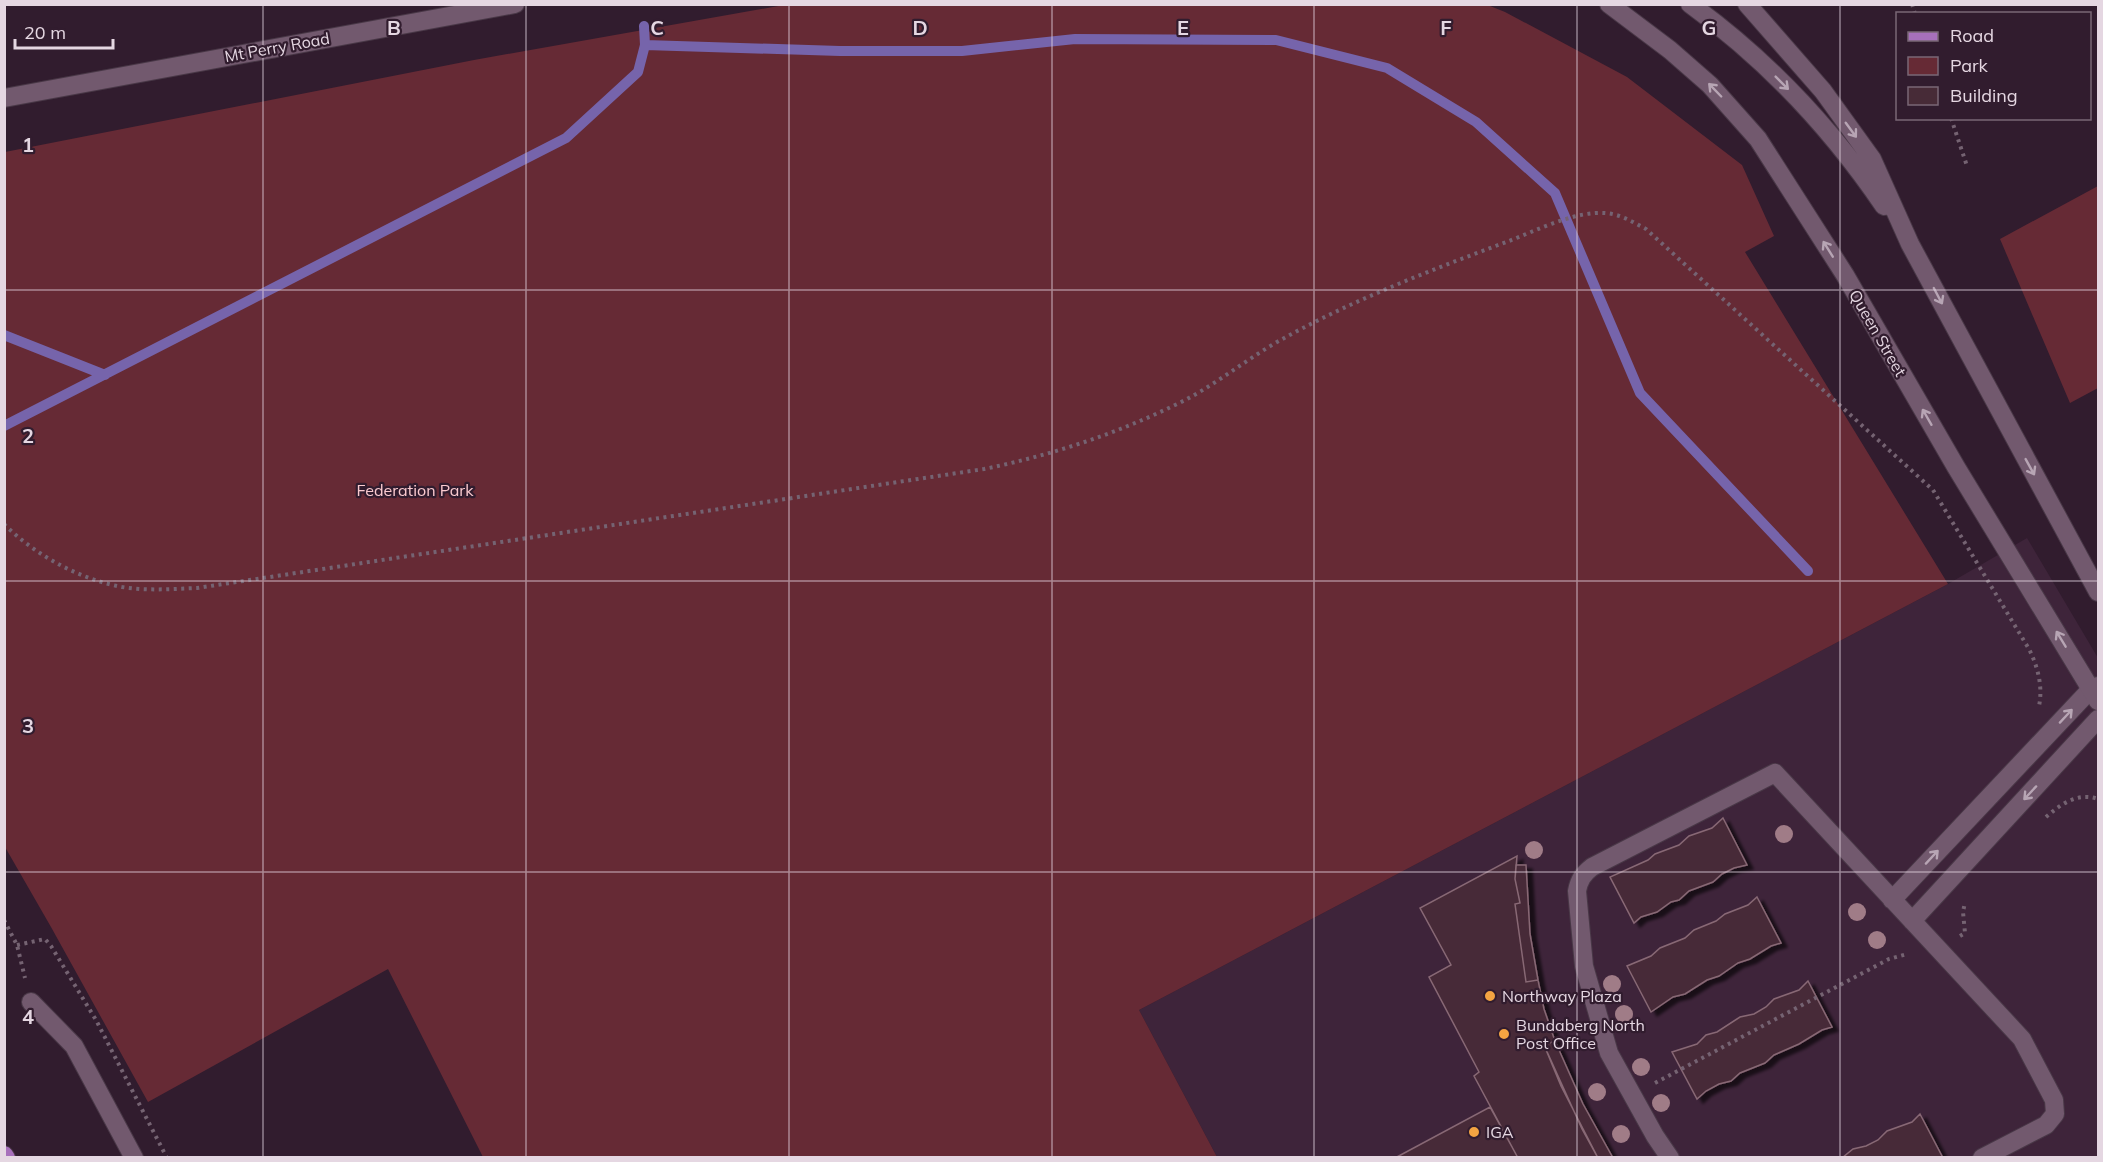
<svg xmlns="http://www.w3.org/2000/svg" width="2103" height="1162" viewBox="0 0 2103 1162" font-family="Mulish,sans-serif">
<defs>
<filter id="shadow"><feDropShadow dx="6" dy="4" stdDeviation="1.5" flood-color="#0009"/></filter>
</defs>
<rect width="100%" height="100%" fill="#311c2e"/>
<!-- built -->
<path fill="#3e243a" d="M2027 538 2098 658V1157H1217L1139 1010 1948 584Z"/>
<!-- green -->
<path fill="#662a35" d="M784 5 1485 4 1505 12 1627 77 1742 165 1774 236 1745 252 1948 584 1139 1010 1217 1157H483L388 969 148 1102 51 927 5 847V152L474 60Z
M2098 186V388L2070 403 2000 239Z"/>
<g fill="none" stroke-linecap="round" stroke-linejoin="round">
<!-- stream -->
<path stroke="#7664ab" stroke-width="10" d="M645 45 840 51H962L1075 39 1276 40 1387 68 1476 122 1555 193 1640 393 1808 571
M4 335 105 375
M4 426 566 138 638 72 645 45 644 26"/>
</g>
<!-- building -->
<path fill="#472b37" stroke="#886875" stroke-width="1.5" filter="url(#shadow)" d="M1723 818 1747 865 1734 868 1722 874 1713 882 1689 891 1679 900 1671 902 1657 912 1641 917 1634 923 1610 877 1648 860 1655 854 1679 845 1689 836 1712 828Z
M1517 856 1515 879 1520 903 1515 904 1526 982 1538 980 1544 1009 1555 1041 1544 1045 1561 1086 1598 1158H1518L1474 1076 1479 1072 1429 977 1451 965 1420 908Z
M1516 865H1526L1530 934 1538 980 1526 982 1515 904 1520 903 1515 879Z
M1757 897 1781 943 1771 946 1750 959 1738 963 1719 976 1707 980 1685 994 1673 997 1651 1012 1627 966 1651 956 1660 948 1685 938 1694 930 1716 921 1725 914 1748 905Z
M1808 981 1832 1027 1822 1030 1799 1044 1774 1055 1765 1063 1740 1073 1731 1081 1719 1084 1706 1091 1697 1099 1672 1052 1697 1044 1706 1035 1717 1032 1740 1017 1754 1014 1766 1007 1774 999 1799 990Z
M1555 1041 1583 1104 1613 1158H1598L1582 1129 1544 1045Z
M1490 1107 1518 1158H1395Z
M1920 1114 1943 1158H1842L1853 1149 1866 1146 1878 1140 1887 1131 1912 1122Z"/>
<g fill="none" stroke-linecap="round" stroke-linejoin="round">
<!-- lane casing -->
<g stroke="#493847" stroke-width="20">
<path id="lane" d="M1892 900 2091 689 2098 686
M1912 921 2098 719
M1670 1158 1655 1136 1609 1053 1584 966 1577 891C1579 880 1583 874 1592 867L1775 773 2022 1039 2054 1100 2055 1114 2046 1125 1982 1158"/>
</g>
<!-- street casing -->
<g stroke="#493847" stroke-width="20">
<path id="street" d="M31 1002 74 1046 134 1158"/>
</g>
<!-- secondary casing -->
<g stroke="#493847" stroke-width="20">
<path id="secondary" d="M1609 4 1670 50 1710 85 1758 139 1845 275 1956 467 2098 701
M1690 4C1766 59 1831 128 1884 206
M1747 4 1823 91 1872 159 1910 244 2098 592
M4 98 515 4"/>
</g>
<!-- primary casing -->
<g stroke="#493847" stroke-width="20">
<path id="primary" d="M4 1155 6 1158"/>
</g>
<!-- path -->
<path stroke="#756372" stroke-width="4" stroke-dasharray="3 4.5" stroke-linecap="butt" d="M1912 4 1915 14
M1951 118 1967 166
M4 524C35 555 79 579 122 587 147 591 172 589 197 588L984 469C1048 456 1113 435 1173 406 1210 389 1241 363 1277 342 1350 301 1431 270 1509 241 1537 230 1575 211 1605 213 1620 214 1633 222 1646 229L1933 490 2029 649C2038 667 2043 687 2039 706
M2046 817C2061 804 2078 792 2098 799
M4 920 17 945 25 978
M1960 936 1965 933 1963 912 1965 902
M17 945 45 939 51 946 96 1020 167 1158
M1655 1083 1889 959 1907 954"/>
<!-- lane -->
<use href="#lane" stroke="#72596e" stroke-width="18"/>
<!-- street -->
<use href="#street" stroke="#72596e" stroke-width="18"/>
<!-- secondary -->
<use href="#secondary" stroke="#72596e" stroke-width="18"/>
<!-- primary -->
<use href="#primary" stroke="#a770bb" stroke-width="18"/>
</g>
<!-- trees -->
<g fill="#a07c87">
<circle cx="1784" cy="834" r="9"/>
<circle cx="1534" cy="850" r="9"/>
<circle cx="1857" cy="912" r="9"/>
<circle cx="1877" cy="940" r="9"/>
<circle cx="1612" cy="984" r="9"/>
<circle cx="1624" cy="1014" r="9"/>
<circle cx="1641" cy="1067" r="9"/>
<circle cx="1597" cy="1092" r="9"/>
<circle cx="1661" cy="1103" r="9"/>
<circle cx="1621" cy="1134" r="9"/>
</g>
<!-- one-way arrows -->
<defs><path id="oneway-shaft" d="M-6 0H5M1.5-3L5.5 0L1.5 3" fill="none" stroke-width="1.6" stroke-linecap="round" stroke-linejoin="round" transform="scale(1.5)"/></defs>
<g stroke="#b7a5b4">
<use href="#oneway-shaft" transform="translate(1782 83) rotate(45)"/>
<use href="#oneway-shaft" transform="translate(1715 90) rotate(-134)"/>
<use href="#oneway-shaft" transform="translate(1851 130) rotate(54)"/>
<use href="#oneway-shaft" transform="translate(1828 249) rotate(-122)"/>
<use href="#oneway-shaft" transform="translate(1938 296) rotate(62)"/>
<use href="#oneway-shaft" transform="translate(1927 417) rotate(-120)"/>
<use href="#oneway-shaft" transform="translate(2030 467) rotate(61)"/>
<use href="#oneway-shaft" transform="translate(2061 639) rotate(-121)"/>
<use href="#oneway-shaft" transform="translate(2066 716) rotate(-47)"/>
<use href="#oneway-shaft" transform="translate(2030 793) rotate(133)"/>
<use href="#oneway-shaft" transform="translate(1932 857) rotate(-47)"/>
</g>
<!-- grid -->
<path fill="none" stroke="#e5d7e2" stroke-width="1.5" stroke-opacity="0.55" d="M263 4V1158M526 4V1158M789 4V1158M1052 4V1158M1314 4V1158M1577 4V1158M1840 4V1158M4 290H2098M4 581H2098M4 872H2098"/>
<!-- markers -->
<g fill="#f3a442" stroke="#311c2e" stroke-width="2">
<circle cx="1490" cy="996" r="6"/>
<circle cx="1504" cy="1034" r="6"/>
<circle cx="1474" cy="1132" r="6"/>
</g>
<g text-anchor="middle" stroke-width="4.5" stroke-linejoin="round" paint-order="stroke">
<!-- street labels -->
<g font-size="16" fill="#e5d7e2" stroke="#311c2e">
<text transform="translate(277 47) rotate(-10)" y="6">Mt Perry Road</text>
<text transform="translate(1878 333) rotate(60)" y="6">Queen Street</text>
</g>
<!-- park labels -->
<g font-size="16" fill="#fbcacf" stroke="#311c2e">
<text x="415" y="496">Federation Park</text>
</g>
<!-- poi labels -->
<g font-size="16" fill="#e5d7e2" stroke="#311c2e" text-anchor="start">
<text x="1502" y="1002">Northway Plaza</text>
<text x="1516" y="1031">Bundaberg North<tspan x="1516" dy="18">Post Office</tspan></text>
<text x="1486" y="1138">IGA</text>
</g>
</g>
<g font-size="20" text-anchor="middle" font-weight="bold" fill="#e5d7e2" stroke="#311c2e" stroke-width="4.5" stroke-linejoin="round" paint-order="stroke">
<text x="394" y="35">B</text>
<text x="657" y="35">C</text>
<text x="920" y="35">D</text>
<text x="1183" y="35">E</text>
<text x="1446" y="35">F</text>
<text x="1709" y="35">G</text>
<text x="28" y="152">1</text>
<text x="28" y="443">2</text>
<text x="28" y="733">3</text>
<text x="28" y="1024">4</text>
</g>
<!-- border -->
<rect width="2103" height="1162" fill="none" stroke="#e5d7e2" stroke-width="12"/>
<!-- legend -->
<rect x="1896" y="12" width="195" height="108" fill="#311c2e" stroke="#796776" stroke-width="1.5"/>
<rect x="1908" y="32" width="30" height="9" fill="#a770bb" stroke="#796776" stroke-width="1.5"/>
<text x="1950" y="42" font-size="18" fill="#e5d7e2">Road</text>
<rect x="1908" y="57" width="30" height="18" fill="#662a35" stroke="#796776" stroke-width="1.5"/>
<text x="1950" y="72" font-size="18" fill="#e5d7e2">Park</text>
<rect x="1908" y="87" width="30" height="18" fill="#472b37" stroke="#796776" stroke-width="1.5"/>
<text x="1950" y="102" font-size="18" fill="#e5d7e2">Building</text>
<!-- scale -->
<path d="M15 39v9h98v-9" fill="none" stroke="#e5d7e2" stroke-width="3"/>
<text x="24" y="39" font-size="18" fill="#e5d7e2" stroke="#311c2e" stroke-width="4.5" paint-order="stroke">20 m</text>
</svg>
